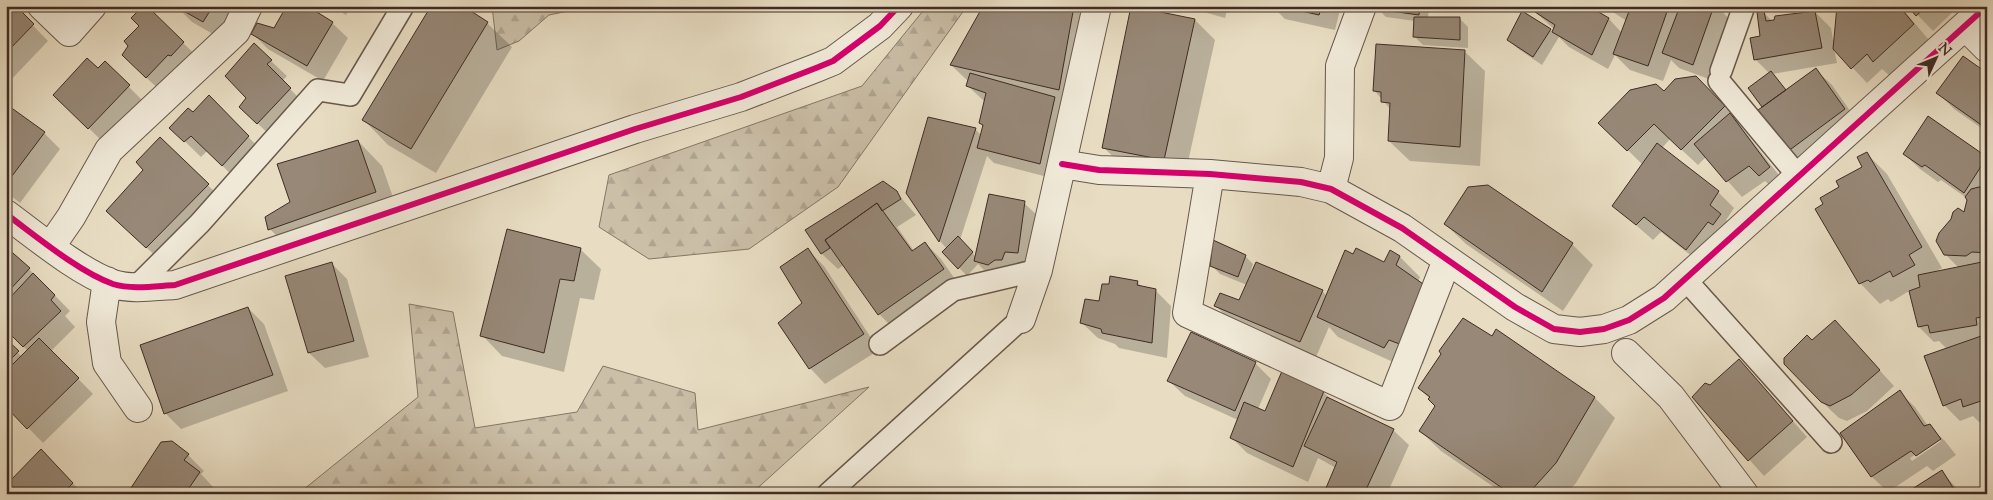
<svg xmlns="http://www.w3.org/2000/svg" width="1993" height="500" viewBox="0 0 1993 500" font-family="'Sorts Mill Goudy',serif">
<defs>
<pattern id="forest-firs" width="22" height="20" patternUnits="userSpaceOnUse" patternTransform="scale(1.25)"><rect width="22" height="20" fill="#cbbfa8"/><path d="M5 1l3.5 6h-7zM16 11l3.5 6h-7z" fill="#afa490"/></pattern>
</defs>
<rect width="100%" height="100%" fill="#e8ddc3"/>
<filter id="stains"><feTurbulence type="fractalNoise" baseFrequency=".004" numOctaves="4"/><feColorMatrix values="0 0 0 0 .2 0 0 0 0 .09 0 0 0 0 .02 0 0 0 .5 -.17"/></filter>
<radialGradient id="worn" r=".72"><stop offset=".6" stop-color="#630" stop-opacity="0"/><stop offset="1" stop-color="#630" stop-opacity=".3"/></radialGradient>
<!-- forest -->
<path fill="url(#forest-firs)" stroke="#857666" d="M492 6H593L549 15 519 41 497 50Z
M927 6H967L838 187 749 249 649 259 599 227 609 175 862 86Z
M409 304 453 312 475 428 577 412 603 366 695 393 698 430 869 387 751 494H298L418 397Z"/>
<!-- shadow -->
<path fill="#0003" fill-rule="evenodd" d="M6 6H14L48 41 6 85Z
M176 6H237L218 37 192 22Z
M331 6H360L357 12 349 10 346 15Z
M1073 6 1094 27 1055 179 994 163 987 156 960 240 976 257 1024 203 1040 218 1033 268 991 277 978 264 967 276 944 252 947 249 940 241 908 192 975 129 982 136 984 127 980 123 985 102 968 86 969 82 951 65Z
M1183 6H1228L1225 18Z
M1272 6H1341L1335 30 1285 19Z
M1378 6H1429L1428 18 1460 19 1468 27V48L1423 45 1415 37V21L1386 17 1377 8Z
M1585 6 1609 19 1622 33 1627 21 1603 6H1717L1730 20 1709 79 1679 68 1671 60 1663 81 1630 70 1615 55 1608 69 1569 47 1559 37 1542 65 1517 48 1508 39 1550 30 1553 32 1554 29 1533 10Z
M1838 6H1900L1929 40 1890 76 1882 69 1867 83 1834 48 1837 63 1772 74 1787 91 1816 70 1832 85 1860 125 1804 167 1788 151 1764 108 1750 88 1770 74 1755 59 1761 37 1763 12 1772 21 1815 12 1831 28 1834 46Z
M1909 6H1959L1933 31Z
M1132 7 1195 20 1215 40 1184 180 1124 167 1103 147Z
M295 13 332 23 348 38 323 81 268 49 253 34 274 30Z
M487 23 512 47 436 173 388 145 364 120Z
M183 43 199 58 162 92 139 71Z
M254 45 287 76 282 81 306 105 274 139 256 122 248 98Z
M1464 51 1485 71 1480 166 1410 161 1389 141 1391 110 1374 90Z
M105 63 144 102 105 144 54 94 99 70Z
M1987 75V132L1954 109 1938 93Z
M1695 77 1740 123 1739 124 1785 183 1776 191 1765 181 1742 197 1706 157 1698 165 1670 139 1662 148 1718 192 1734 208 1726 220 1736 230 1702 264 1661 232 1653 240 1613 205 1643 165 1600 123Z
M209 97 264 153 238 181 207 151 201 157 171 128 193 114Z
M6 105 44 133 60 149 20 203 6 192Z
M1929 118 1987 159V428L1984 420 1979 422 1973 416 1960 421 1944 405 1947 349 1939 341 1934 342 1919 327 1909 291 1891 302 1888 299 1880 304 1860 283 1841 187 1864 167 1867 154 1887 174 1942 268 1933 273 1959 268 1945 254 1964 214 1968 199 1941 180 1938 182 1920 169 1904 154Z
M160 138 223 200 162 262 123 226Z
M358 141 382 166 400 217 294 254 270 229 292 202Z
M1488 186 1572 244 1593 265 1563 311 1466 244 1445 224Z
M896 192 916 215 897 227 914 251 925 243 941 259 959 285 895 330 879 314 844 265 838 269 822 254 807 231Z
M6 248 29 269 70 311 65 316 75 327 51 351 93 394 43 443 6 405V341L22 357 28 351 6 329Z
M580 249 601 269 594 300 580 298 564 372 502 356 482 335Z
M808 250 824 266 879 350 825 384 810 368 803 304Z
M1245 256 1253 264 1250 274 1322 291 1327 296 1384 263 1400 257 1420 277 1418 282 1445 307 1423 364 1410 359 1404 367 1338 337 1329 327 1316 357 1231 321 1216 306 1240 302 1247 285 1220 274 1211 265Z
M331 263 347 279 369 357 325 368 309 353Z
M1137 282 1143 288 1155 290 1171 306 1167 358 1119 348 1115 344 1098 338 1082 323 1100 303Z
M248 308 264 324 288 391 181 429 165 413Z
M1497 331 1595 398 1615 418 1576 483 1566 494H1504L1441 451 1420 431 1437 406 1419 388 1492 337Z
M1850 338 1894 386 1867 411 1847 421 1839 418 1822 402 1812 342Z
M1255 363 1271 379 1258 409 1265 413 1323 392 1333 401 1393 430 1409 445 1387 494H1334L1328 487 1336 468 1318 458 1308 482 1247 453 1231 437 1238 420 1185 396 1169 381Z
M1754 377 1807 437 1764 476 1693 397 1710 386Z
M1899 392 1915 407 1928 426 1945 441 1956 455 1933 471 1927 466 1888 492 1872 477 1842 434ZM1939 439 1941 441 1912 461 1910 458Z
M172 443 188 455 204 471 201 474 215 489 212 494H128Z
M57 466 83 494H21Z
M1942 472 1962 494H1913Z"/>
<!-- building -->
<path fill="#978877" stroke="#3f2c24" d="M6 6H16L34 24 6 53Z
M143 6H147L184 42 171 56 168 55 146 78 122 55 128 46 124 41 139 26 131 18Z
M175 6H213L203 22Z
M298 6H307L333 22 307 66 251 34 257 23 274 28 286 7 295 11Z
M431 6H463L488 22 411 149 362 120Z
M983 6H1074L1059 90 950 65Z
M1131 6 1195 19 1164 160 1102 148Z
M1279 6H1322L1319 15Z
M1377 6H1420L1419 15 1376 9Z
M1534 6H1588L1609 18 1592 55 1552 32 1555 25 1532 10Z
M1631 6H1669L1648 66 1613 54Z
M1680 6H1714L1693 65 1662 53Z
M1837 6H1899L1914 24 1873 62 1867 54 1851 69 1833 49Z
M1907 6H1927L1916 16Z
M1522 11 1551 29 1533 57 1507 40Z
M1764 11 1766 21 1774 20 1775 16 1815 11 1822 48 1754 60 1750 38 1760 36 1757 12Z
M1414 17H1460V40L1413 37Z
M254 43 272 60 267 64 291 88 257 124 239 107 246 98 225 76Z
M1376 44 1465 50 1460 147 1388 141 1390 103 1381 102V92L1373 91Z
M1963 56 1987 73V129L1936 93Z
M87 58 98 68 105 61 130 85 88 129 53 95Z
M1816 68 1845 109 1787 152 1758 110Z
M1771 71 1786 90 1762 107 1748 88Z
M970 73 1055 97 1040 164 977 148 983 125 979 123 986 93 966 86Z
M1696 76 1725 106 1681 150 1654 124 1627 151 1598 123 1630 90 1656 84 1664 91 1675 79Z
M209 95 249 136 222 166 191 136 184 142 169 128 188 108 193 112Z
M6 104 45 132 6 184Z
M1730 113 1770 167 1759 176 1749 166 1726 182 1694 144Z
M1928 116 1987 157 1964 193 1925 165 1922 167 1903 154Z
M928 117 976 128 939 242 906 193Z
M160 137 209 184 146 248 106 211 143 170 136 162Z
M358 140 376 192 268 230 265 217 290 202 277 164Z
M1657 143 1719 191 1710 205 1721 214 1713 225 1708 222 1686 250 1644 217 1636 225 1612 206Z
M1867 152 1922 247 1909 255 1915 265 1893 277 1890 271 1870 282 1868 280 1859 284 1815 209 1823 204 1820 198 1839 187 1836 181 1862 167 1857 157Z
M883 181 897 191 901 199 882 211 877 203 825 240 830 248 821 254 805 230Z
M1987 184V253L1972 252 1966 256 1944 255 1936 241 1939 233 1951 219 1953 212 1958 208 1964 212 1967 200 1965 197 1971 189 1979 187 1986 188Z
M1488 185 1573 243 1542 292 1444 224 1468 187Z
M989 194 1025 201 1018 253 1005 252 1002 260H995L988 265 974 261Z
M877 203 912 251 925 242 944 269 878 315 825 240Z
M507 229 581 248 574 281 560 279 544 353 480 336Z
M958 236 973 252 958 269 942 252Z
M1213 240 1246 255 1238 277 1210 266Z
M6 247 30 268 6 294Z
M808 248 864 334 809 369 778 323 802 303 780 267Z
M1356 248 1384 262 1390 250 1400 256 1396 265 1426 286 1402 345 1389 340 1384 348 1317 317 1345 250 1353 254Z
M1987 261V316L1976 318 1977 325 1930 333 1928 325 1918 327 1909 291 1920 287 1918 275Z
M332 262 354 341 308 353 285 276Z
M1256 262 1323 290 1300 342 1214 306 1220 293 1239 300Z
M33 273 55 295 51 300 61 311 23 347 6 330V302Z
M1110 276 1138 281 1137 285 1156 289 1152 343 1102 333 1101 329 1080 323 1085 299 1099 301 1102 284H1109Z
M248 307 273 375 164 414 140 345Z
M1463 318 1492 336 1496 329 1595 397 1556 463 1528 494H1511L1419 431 1435 406 1428 399 1430 397 1418 388 1441 354 1439 351Z
M1835 320 1880 370 1851 395 1830 406 1821 402 1784 364V358L1807 335 1812 340Z
M1191 332 1256 362 1235 411 1167 381Z
M1987 334V399L1963 407 1961 399 1943 406 1924 356Z
M39 338 79 378 27 429 6 407V371Z
M6 339 19 351 6 364Z
M1739 359 1793 421 1748 461 1692 397 1705 383 1710 385Z
M1282 371 1324 391 1293 467 1230 438 1244 402 1265 411Z
M1900 390 1924 426 1930 424 1941 439 1916 456 1911 451 1871 477 1840 433Z
M1327 397 1394 429 1364 494H1338L1326 488 1337 462 1304 446Z
M172 441 189 454 184 460 200 472 185 494H127L161 442Z
M41 449 73 483 62 494H19L8 483Z
M1942 470 1957 494H1911L1909 491Z"/>
<g fill="none" stroke-linecap="round" stroke-linejoin="round">
<!-- lane casing -->
<g stroke="#69584c" stroke-width="24">
<path id="lane" d="M1721 71 1744 6
M1719 81 1798 176
M1685 279 1831 442
M136 287 200 223 318 90 350 95 403 6
M880 344 953 290 1038 270
M828 494 1021 319"/>
</g>
<!-- street casing -->
<g stroke="#69584c" stroke-width="30">
<path id="street" d="M42 6 69 32 92 6
M1965 26 1987 48
M1062 164 1099 170 1210 174 1301 182 1331 189 1402 228 1515 307 1554 329 1580 332 1604 329 1629 320 1664 298 1987 6
M1210 174 1187 313 1390 406 1447 260
M1331 189 1339 158 1340 66 1362 6
M6 214C36 236 79 272 113 284 132 290 156 286 175 285L635 129 741 97 816 68 833 61 880 26 899 6
M51 246 71 217 109 150 236 31 248 6
M107 281 101 322 107 363 138 408
M1021 319 1038 270 1097 6
M1626 353 1671 397 1744 494"/>
</g>
<!-- lane -->
<use href="#lane" stroke="#f0e9d8" stroke-width="21"/>
<!-- street -->
<use href="#street" stroke="#f0e9d8" stroke-width="28"/>
<!-- cycleway casing -->
<g stroke="#f0e9d8" stroke-width="9">
<path id="cycleway" d="M1062 164 1099 170 1210 174 1301 182 1331 189 1402 228 1515 307 1554 329 1580 332 1604 329 1629 320 1664 298 1987 6
M6 214C36 236 79 272 113 284 132 290 156 286 175 285L635 129 741 97 816 68 833 61 880 26 899 6"/>
</g>
<!-- cycleway -->
<use href="#cycleway" stroke="#d6006c" stroke-width="6"/>
</g>
<!-- margin -->
<rect width="1993" height="500" fill="none" stroke="#e8ddc3" stroke-width="25"/>
<rect x="8" y="8" width="1978" height="485" fill="none" stroke="#3f2c24" stroke-width="2.5"/>
<rect x="12" y="12" width="1968" height="475" fill="none" stroke="#3f2c24"/>
<!-- north arrow -->
<g transform="translate(1936 58) rotate(46)" stroke="#f0e9d8" stroke-width="4" paint-order="stroke">
<path d="M0-4L9 19L0 12L-9 19Z" fill="#3f2c24"/>
<text y="-8" font-size="14" font-weight="bold" text-anchor="middle" fill="#3f2c24">N</text>
</g>
<rect width="100%" height="100%" filter="url(#stains)"/>
<rect width="100%" height="100%" fill="url(#worn)"/>
</svg>
